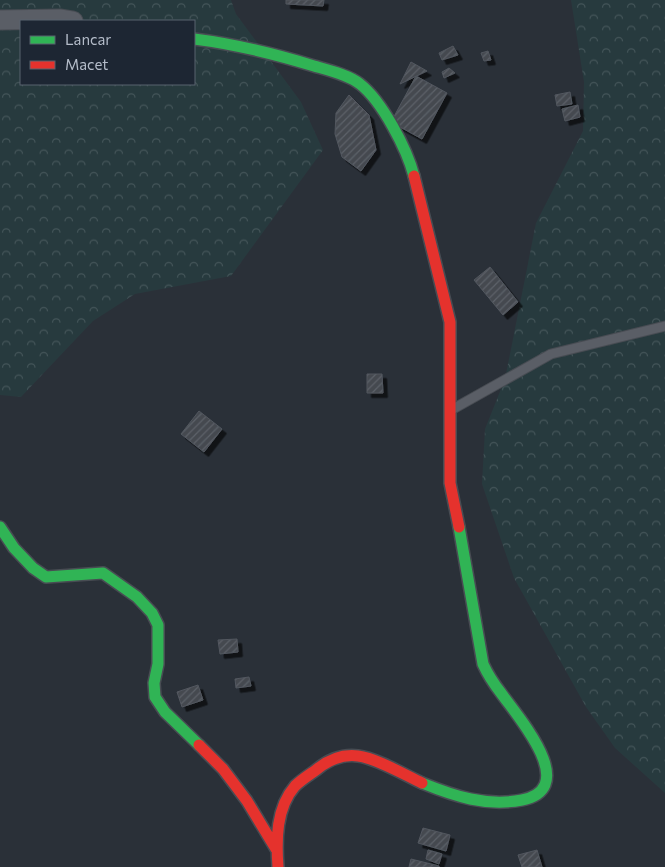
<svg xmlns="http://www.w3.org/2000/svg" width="665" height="867" viewBox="0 0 665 867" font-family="Commissioner,sans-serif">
<defs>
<pattern id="forest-crowns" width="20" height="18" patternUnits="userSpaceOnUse" patternTransform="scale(1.25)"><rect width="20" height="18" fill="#273a3e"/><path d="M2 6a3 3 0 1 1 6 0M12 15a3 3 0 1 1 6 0" fill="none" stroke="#445559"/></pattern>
<pattern id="building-hatch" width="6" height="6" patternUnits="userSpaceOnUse" patternTransform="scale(1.25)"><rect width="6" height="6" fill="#444950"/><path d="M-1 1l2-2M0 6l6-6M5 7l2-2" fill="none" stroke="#5d6168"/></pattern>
<filter id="shadow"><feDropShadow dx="4.5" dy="4.5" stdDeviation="0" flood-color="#0009"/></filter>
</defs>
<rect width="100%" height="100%" fill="#2a3038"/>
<!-- forest -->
<path fill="url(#forest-crowns)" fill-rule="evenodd" d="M0 0H231L236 14 301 102 323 150 231 276 135 294 93 321 21 397 0 395ZM21 21H194V84H21Z
M571 0H665V793L615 748 586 707 514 578 482 484 485 429 505 379 536 223 583 131 584 82Z"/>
<!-- building -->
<path fill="url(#building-hatch)" stroke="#52575f" filter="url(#shadow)" d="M286 0H324L323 6 286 4Z
M453 46 458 55 442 60 439 53Z
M488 51 491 60 484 61 481 53Z
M411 62 427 71 400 84Z
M449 68 455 73 444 78 442 72Z
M416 76 447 93 422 139 391 122Z
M570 92 572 104 557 106 555 95Z
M349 95 369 115 376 150 361 171 342 157 335 134 336 113Z
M578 105 580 117 565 121 562 109Z
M490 267 518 302 503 315 474 280Z
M367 374H382L383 393H367Z
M199 411 222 429 204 452 181 434Z
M237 639 238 652 220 654 218 640Z
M249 677 251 686 236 688 235 679Z
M198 685 203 700 182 707 177 692Z
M423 828 450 835 446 851 418 843Z
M428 850 442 854 439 864 426 859Z
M537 850 542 867H522L518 855Z
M411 859 439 866V867H409Z"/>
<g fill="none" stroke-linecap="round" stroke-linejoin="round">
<!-- lane casing -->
<g stroke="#484c53" stroke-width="11">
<path id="lane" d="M453 409 551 354 665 326"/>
</g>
<!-- street casing -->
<g stroke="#484c53" stroke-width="21">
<path id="street" d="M0 20 61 19 73 21"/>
</g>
<!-- fast casing -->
<g stroke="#484c53" stroke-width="14">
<path id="fast" d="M194 39C235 44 275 54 314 66 328 70 349 75 360 84 382 101 407 149 414 176
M0 527 14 548 33 568 46 577 103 573 137 597 152 613 158 625V664L154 683 155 697 165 712 199 745
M422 783C454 796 486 807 522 800 581 788 518 717 501 693 494 684 488 675 483 664L459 527"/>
</g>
<!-- jam casing -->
<g stroke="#484c53" stroke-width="14">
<path id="jam" d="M414 176 450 322V483L459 527
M199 745 223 769 247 801 276 849
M278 867C276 840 276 808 295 786 301 780 309 775 316 770 328 760 342 754 358 756 376 758 405 775 422 783"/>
</g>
<!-- lane -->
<use href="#lane" stroke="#5a5e66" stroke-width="9"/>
<!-- street -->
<use href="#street" stroke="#5a5e66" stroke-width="19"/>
<!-- fast -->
<use href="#fast" stroke="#30b455" stroke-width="11"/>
<!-- jam -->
<use href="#jam" stroke="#e5322d" stroke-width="11"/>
</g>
<!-- legend -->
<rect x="20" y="20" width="175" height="65" fill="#1d2633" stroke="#59626f"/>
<rect x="30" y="36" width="25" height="8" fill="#30b455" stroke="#59626f"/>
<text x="65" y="45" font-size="15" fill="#b4bcc9">Lancar</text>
<rect x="30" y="61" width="25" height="8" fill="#e5322d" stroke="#59626f"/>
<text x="65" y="70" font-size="15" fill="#b4bcc9">Macet</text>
</svg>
